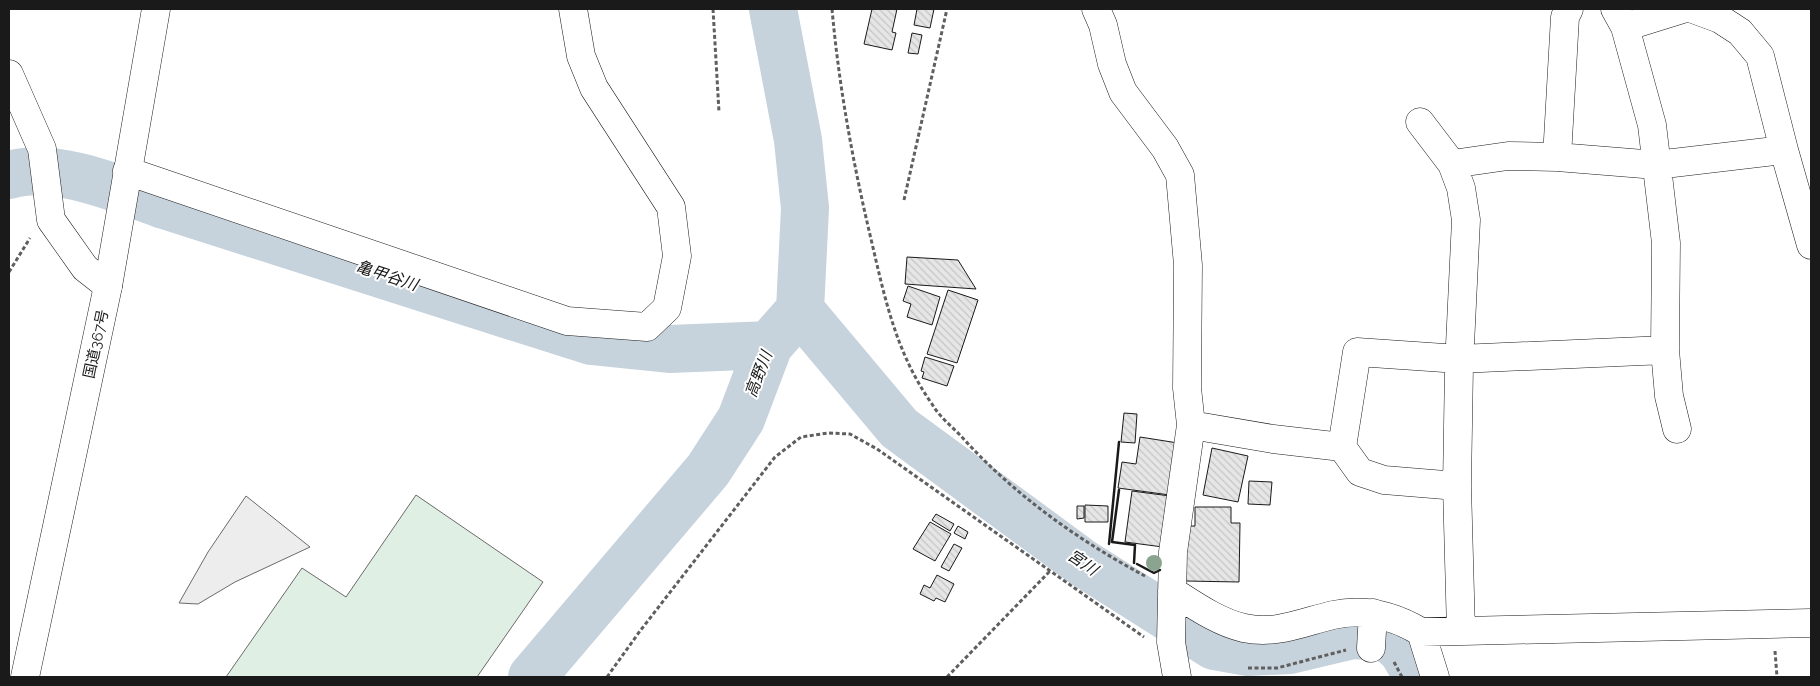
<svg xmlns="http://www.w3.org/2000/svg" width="1820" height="686" viewBox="0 0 1820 686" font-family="Raleway,'Noto Sans JP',sans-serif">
<defs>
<pattern id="building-back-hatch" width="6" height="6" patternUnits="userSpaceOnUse" patternTransform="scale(1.25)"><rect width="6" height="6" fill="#e6e6e6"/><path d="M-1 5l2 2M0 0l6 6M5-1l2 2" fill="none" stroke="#c5c5c5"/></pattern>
</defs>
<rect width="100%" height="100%" fill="#fff"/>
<!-- green -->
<path fill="#e0efe3" stroke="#6a6a6a" d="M416 495 543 582 477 677H226L302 568 346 597Z"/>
<!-- parking -->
<path fill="#ededed" stroke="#6a6a6a" d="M246 496 310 547 235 582 198 604 179 603 208 552Z"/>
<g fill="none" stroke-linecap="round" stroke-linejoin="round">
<!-- river -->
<path stroke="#c6d2dc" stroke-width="48" d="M9 175C55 161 121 190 164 205L591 341 669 349 769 345
M800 310 899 428 1083 563 1214 646 1247 652 1290 650 1353 635 1387 637 1402 650 1418 677
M532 677 708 470 741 419 769 345 800 310 805 208 798 140 773 9"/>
</g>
<!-- building -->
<path fill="url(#building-back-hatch)" stroke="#1a1a1a" d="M872 9H897L892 32 896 33 892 50 864 44Z
M917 9H934L930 28 914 25Z
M912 33 922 35 918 54 908 53Z
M907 257 958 260 976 289 905 284Z
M908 286 940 297 932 325 907 317 911 304 903 301Z
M948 290 978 300 957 363 927 354Z
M925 357 954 366 947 386 922 378 924 372 921 371Z
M1124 413 1137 414 1135 443 1121 442Z
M1140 437 1178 443 1170 495 1118 488 1122 462 1136 464Z
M1212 448 1248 456 1238 502 1203 495Z
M1249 481 1272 482 1270 505 1248 504Z
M1132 491 1170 496 1163 547 1125 542Z
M1085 505 1108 506V522H1085Z
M1077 506H1084V518L1077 519Z
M1195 507H1231V523H1240L1239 582 1186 581 1187 526H1195Z
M936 514 954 524 950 531 932 520Z
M930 522 951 534 935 561 913 549Z
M958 526 968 532 965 539 954 533Z
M954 544 962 548 949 571 941 567Z
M937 575 954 584 945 602 936 598 934 601 920 594 924 585 930 588Z"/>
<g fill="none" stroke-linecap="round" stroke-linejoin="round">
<!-- minor casing -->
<g stroke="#1a1a1a" stroke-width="29">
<path id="minor" d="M1096 9 1103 25 1112 64 1123 92 1165 148 1180 175 1188 265 1187 388 1191 425 1173 552 1171 642 1177 677
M1615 9 1625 27 1652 125 1666 243 1665 350 1669 396 1677 429
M1693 9 1720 19 1740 32 1760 56 1784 150 1811 245
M1625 27 1683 9
M9 74 42 149 51 220 85 268 108 286
M1420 122 1452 164 1461 188 1466 220 1459 366 1457 486 1461 631
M1557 157 1656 165 1784 150
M1452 164 1508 156 1557 157 1565 17 1569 9
M127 171 567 321 647 327 667 308 677 256 671 207 594 88 581 56 573 9
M1191 425 1273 439 1342 447 1360 472 1384 480 1457 486
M1342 447 1357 352 1459 359 1665 350
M1172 591C1194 605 1218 622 1244 628 1276 635 1303 622 1333 615 1365 608 1393 615 1421 632L1811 623
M1421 632 1435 677
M1371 648 1373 613"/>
</g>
<!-- highway casing -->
<g stroke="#1a1a1a" stroke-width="29">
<path id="highway" d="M25 677 108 286 156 9"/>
</g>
<!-- path -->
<path stroke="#5f5f5f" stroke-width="3" stroke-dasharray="4 2.5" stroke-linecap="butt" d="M713 9 719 112
M832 9C839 87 853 163 871 239 885 299 896 353 932 404 939 416 950 425 960 435 1012 493 1076 539 1145 576
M904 200 947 9
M9 272 30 238
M1775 651 1777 677
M1394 662 1402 677
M1248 668H1277L1346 650
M607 677 640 631 775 457 801 437 828 433 850 434 877 449 1144 637
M947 677 1050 571"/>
<!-- minor -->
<use href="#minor" stroke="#fff" stroke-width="28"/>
<!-- highway -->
<use href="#highway" stroke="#fff" stroke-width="28"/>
<!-- wall -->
<path stroke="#1a1a1a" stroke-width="2.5" d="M1119 490 1112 542 1135 545 1134 563
M1109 544 1119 442
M1137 564 1154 573 1160 570"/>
</g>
<!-- trees -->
<circle fill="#8aa48f" cx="1154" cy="563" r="8"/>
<g text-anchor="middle" stroke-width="4" stroke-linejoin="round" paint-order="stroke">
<!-- street labels -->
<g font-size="15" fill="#1a1a1a" stroke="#fff">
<text transform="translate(96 344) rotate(-78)" y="5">国道367号</text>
</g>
<!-- water labels -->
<g font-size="16" font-style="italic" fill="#1a1a1a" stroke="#fff">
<text transform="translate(387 275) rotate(18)" y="6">亀甲谷川</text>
<text transform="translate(758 374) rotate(-69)" y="6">高野川</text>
<text transform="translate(1083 562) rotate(34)" y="6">宮川</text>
</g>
</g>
<!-- border -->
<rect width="1820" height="686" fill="none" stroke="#1a1a1a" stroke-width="20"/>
</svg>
